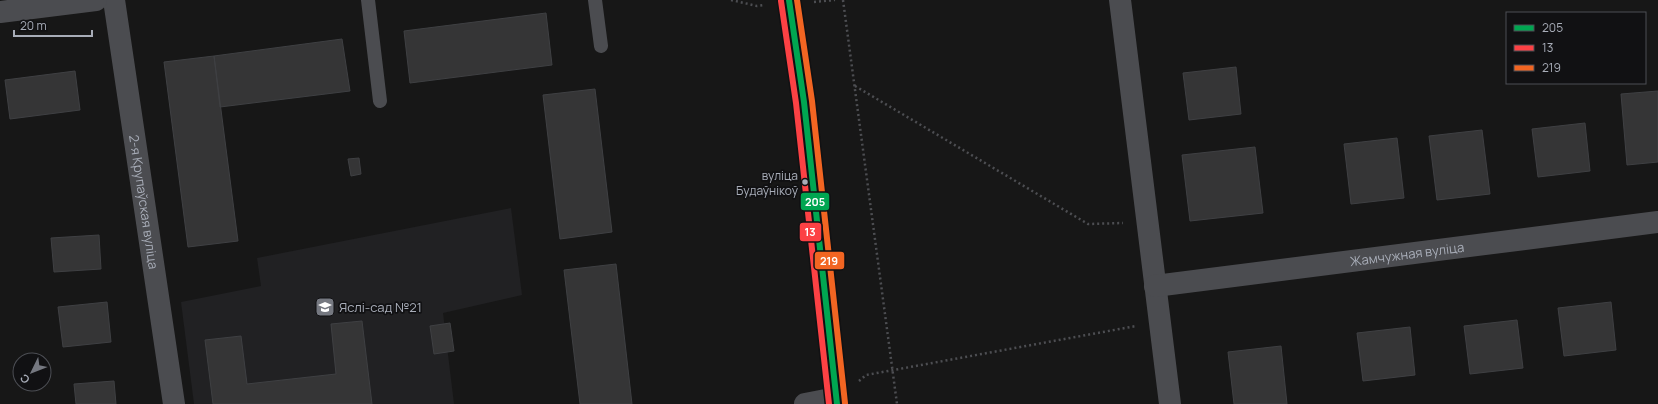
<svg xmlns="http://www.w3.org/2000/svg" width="1658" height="404" viewBox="0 0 1658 404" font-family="Manrope,sans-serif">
<rect width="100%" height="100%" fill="#171717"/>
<!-- built -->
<path fill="#212123" d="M511 208 522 295 443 313 454 404H194L181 302 261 286 257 258Z"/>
<!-- building -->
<path fill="#353536" stroke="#3f4043" d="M546 13 552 65 410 83 404 31Z
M342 39 350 91 220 107 214 56Z
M214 56 238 241 188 247 164 62Z
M1236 67 1241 114 1189 120 1183 73Z
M75 71 80 110 10 119 5 80Z
M595 89 612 232 560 239 543 95Z
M1658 91V162L1627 165 1621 94Z
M1585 123 1590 171 1538 177 1532 129Z
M1482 130 1490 194 1437 200 1429 136Z
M1397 138 1404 198 1351 204 1344 144Z
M1255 147 1263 213 1190 221 1182 155Z
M359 158 361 174 351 176 348 159Z
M99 235 101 269 54 272 51 238Z
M616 264 632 404H580L564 270Z
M107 302 111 342 63 347 58 307Z
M1611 302 1616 350 1564 356 1558 308Z
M1517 320 1523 368 1470 374 1464 326Z
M362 321 372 404H213L205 340 241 336 247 384 336 374 331 324Z
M450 323 454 351 434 354 430 326Z
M1410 327 1415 375 1363 381 1357 333Z
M1281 346 1287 404H1234L1228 352Z
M114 381 116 404H76L74 384Z"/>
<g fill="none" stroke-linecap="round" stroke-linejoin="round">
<!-- path -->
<path stroke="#4d4e52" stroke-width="2.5" stroke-dasharray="2 3" stroke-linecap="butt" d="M731 0 757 6 765 5
M843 0 897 404
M814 2 835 0
M855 86 1088 224 1123 223
M859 381 866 375 1136 326"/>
<!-- service -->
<path stroke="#4b4c50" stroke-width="14" d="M368 0 380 101
M595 0 601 46"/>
<!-- minor -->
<g stroke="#4b4c50" stroke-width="22">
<path id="s1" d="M114 0 174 404"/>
<path d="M1120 0 1170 404"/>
<path d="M0 12 96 0"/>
<path id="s2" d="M1155 286 1658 222"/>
<path d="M805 404 836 398"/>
</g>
<!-- secondary -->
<path stroke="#4a4a4e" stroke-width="22" d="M789 0 804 102 837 404"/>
<!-- bus-1 casing -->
<g stroke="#111113" stroke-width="9">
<path id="bus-1" d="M789 0 804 102 837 404"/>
</g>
<!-- bus-2 casing -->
<g stroke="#111113" stroke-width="9">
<path id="bus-2" d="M781 1 796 103 829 404"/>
</g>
<!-- bus-3 casing -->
<g stroke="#111113" stroke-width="9">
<path id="bus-3" d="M797 0 812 101 845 403"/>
</g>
<!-- bus-1 -->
<use href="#bus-1" stroke="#00a651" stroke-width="6"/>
<!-- bus-2 -->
<use href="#bus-2" stroke="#fc4144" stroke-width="6"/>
<!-- bus-3 -->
<use href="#bus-3" stroke="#f26522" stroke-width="6"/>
</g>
<!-- icons -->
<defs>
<g id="school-square" transform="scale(1)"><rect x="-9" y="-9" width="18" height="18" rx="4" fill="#757880" stroke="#111113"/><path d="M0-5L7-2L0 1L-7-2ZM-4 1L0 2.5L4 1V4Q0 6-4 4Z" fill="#fff"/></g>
</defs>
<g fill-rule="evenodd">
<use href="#school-square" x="325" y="307"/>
</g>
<!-- markers -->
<circle fill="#a8adb8" stroke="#111113" stroke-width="1.5" cx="805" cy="182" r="3.5"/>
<g text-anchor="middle" stroke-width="3.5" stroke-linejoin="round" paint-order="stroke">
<!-- bus labels -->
<g font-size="12" fill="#a8adb8" stroke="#111113" text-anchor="end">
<text x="798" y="180">вуліца<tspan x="798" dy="15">Будаўнікоў</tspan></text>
</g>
<!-- street labels -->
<g font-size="13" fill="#a8adb8" stroke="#111113">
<text dy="5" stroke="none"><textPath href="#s1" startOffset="204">2-я Крупаўская вуліца</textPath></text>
<text dy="5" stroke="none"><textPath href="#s2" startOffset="254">Жамчужная вуліца</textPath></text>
</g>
<!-- poi labels -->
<g font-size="13" fill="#a8adb8" stroke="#111113" text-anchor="start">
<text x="339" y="312">Яслі-сад №21</text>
</g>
</g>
<g stroke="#111113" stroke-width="1.5">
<rect x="800" y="192" width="30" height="19" rx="4" fill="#00a651"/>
<rect x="799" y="222" width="23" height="20" rx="4" fill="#fc4144"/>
<rect x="814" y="251" width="31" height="19" rx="4" fill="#f26522"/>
</g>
<g font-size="11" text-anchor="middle" font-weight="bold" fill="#fff">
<text x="815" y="206">205</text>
<text x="810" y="236">13</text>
<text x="829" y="265">219</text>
</g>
<!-- legend -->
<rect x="1506" y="12" width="140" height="72" fill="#111113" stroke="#4d4f55"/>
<rect x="1514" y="25" width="20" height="6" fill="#00a651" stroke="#4d4f55"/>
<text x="1542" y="32" font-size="12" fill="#a8adb8">205</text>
<rect x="1514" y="45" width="20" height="6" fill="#fc4144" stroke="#4d4f55"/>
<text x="1542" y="52" font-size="12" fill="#a8adb8">13</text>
<rect x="1514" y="65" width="20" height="6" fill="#f26522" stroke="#4d4f55"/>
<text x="1542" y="72" font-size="12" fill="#a8adb8">219</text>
<!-- north arrow -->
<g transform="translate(32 372) rotate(227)"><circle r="19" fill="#111113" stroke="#4d4f55"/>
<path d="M0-3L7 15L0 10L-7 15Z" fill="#757880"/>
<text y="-6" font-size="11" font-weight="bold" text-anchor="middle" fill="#a8adb8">С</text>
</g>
<!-- scale -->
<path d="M14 30v6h78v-6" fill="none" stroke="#a8adb8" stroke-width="2"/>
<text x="20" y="30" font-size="12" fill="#a8adb8" stroke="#111113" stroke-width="3" paint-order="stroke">20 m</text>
</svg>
